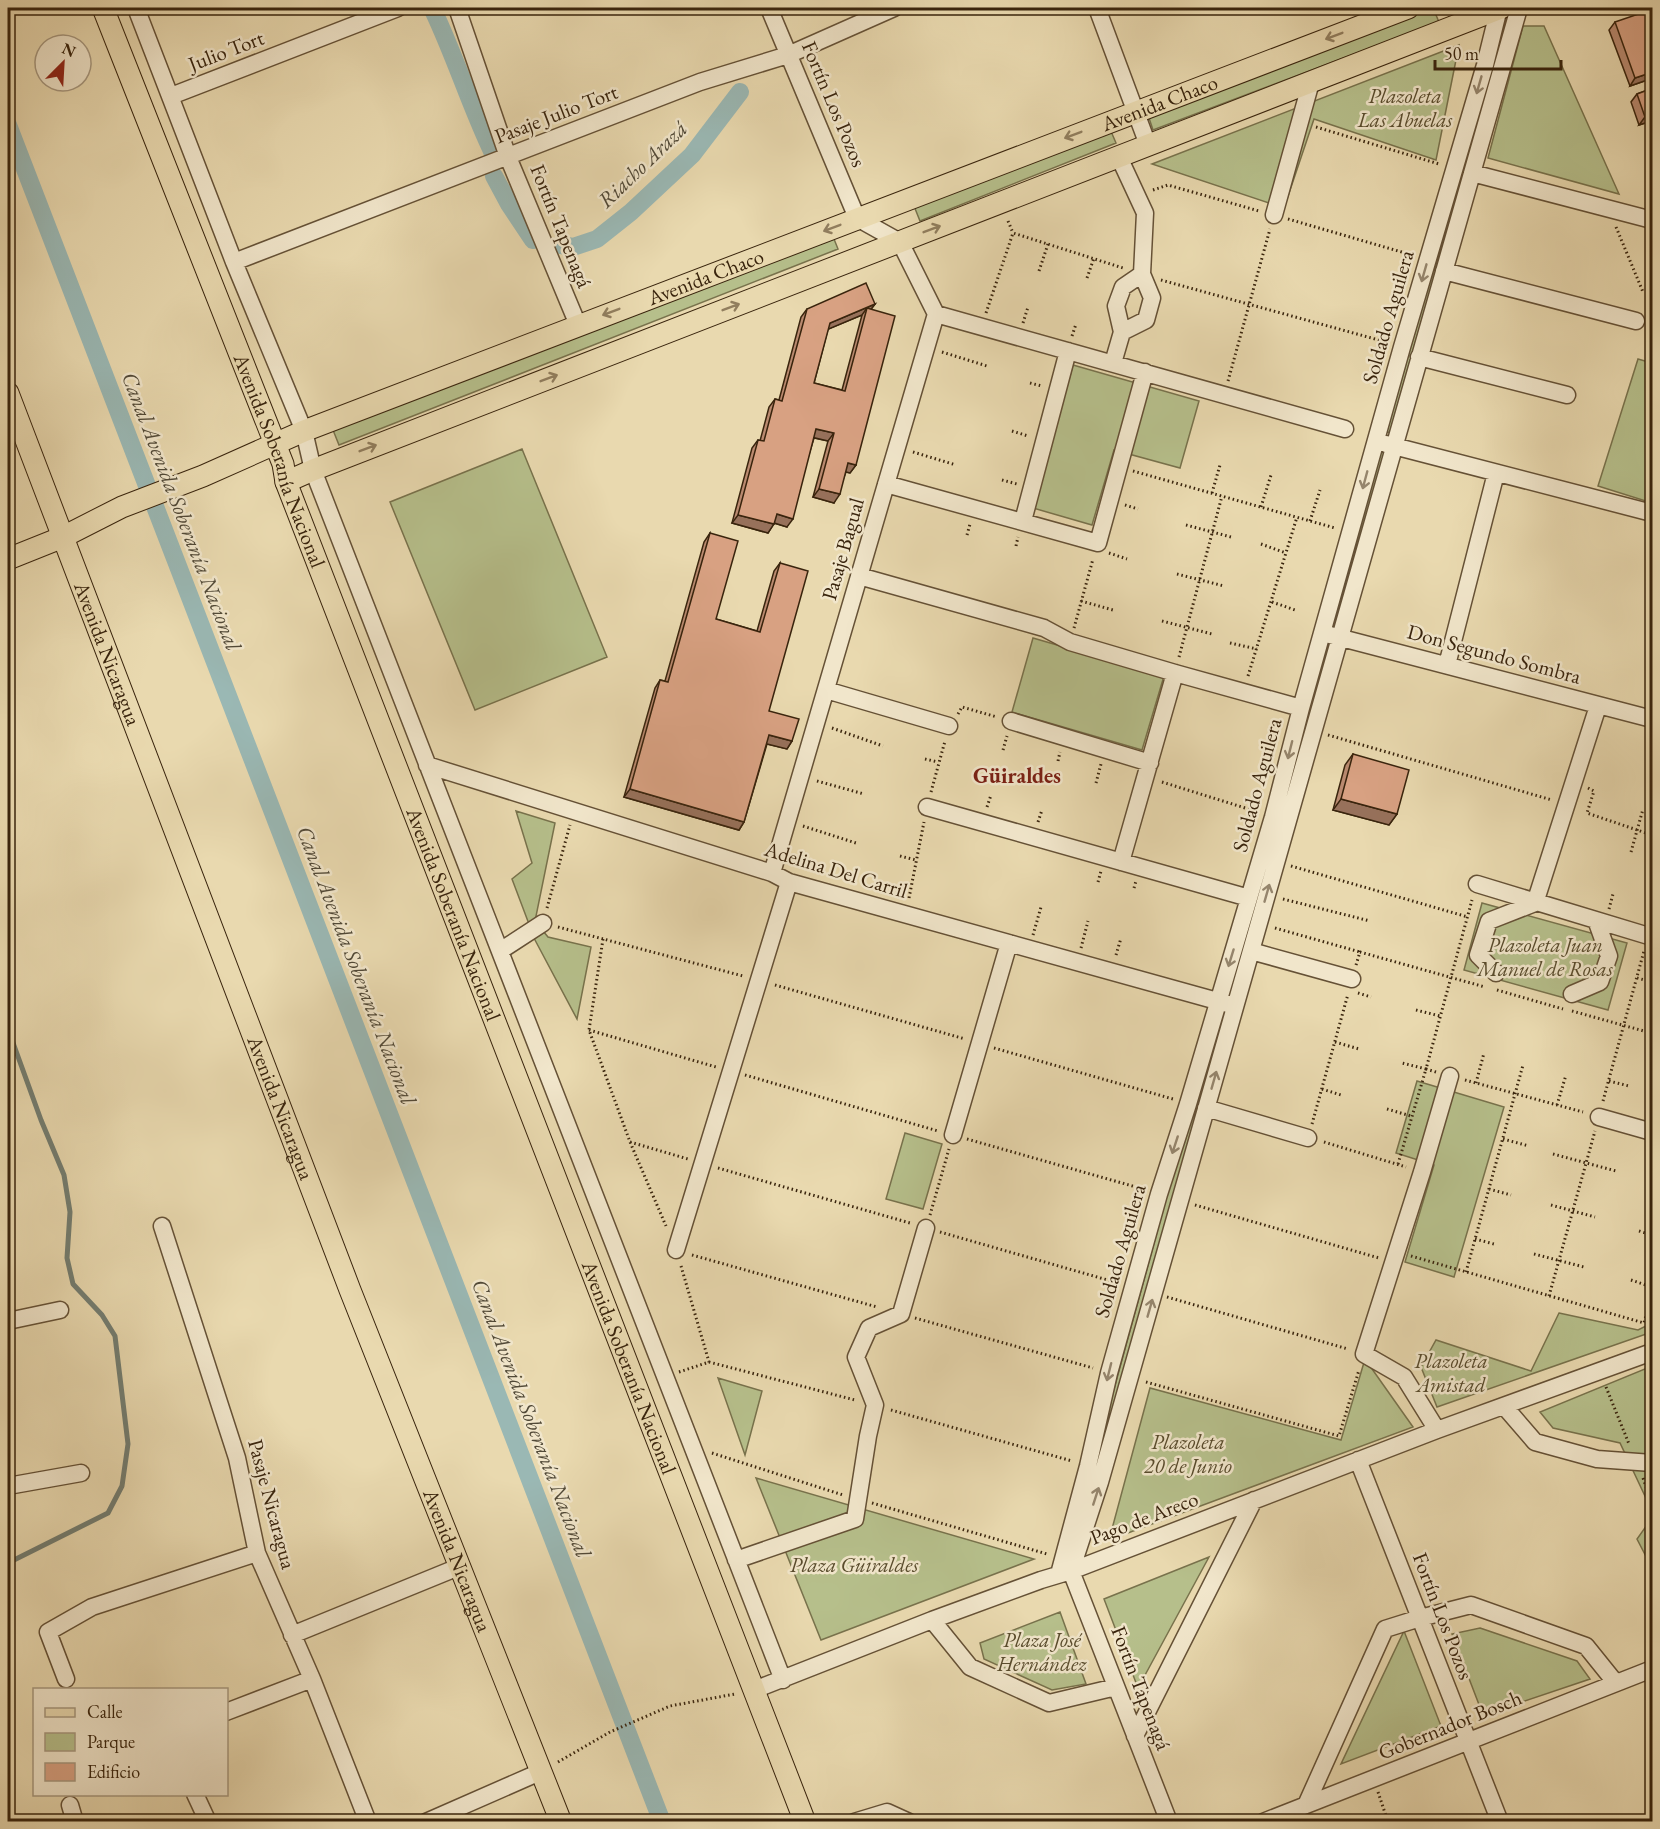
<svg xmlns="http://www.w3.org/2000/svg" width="1660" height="1829" viewBox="0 0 1660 1829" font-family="'EB Garamond',serif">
<rect width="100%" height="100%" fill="#e9d9af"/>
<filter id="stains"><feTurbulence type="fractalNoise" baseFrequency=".00333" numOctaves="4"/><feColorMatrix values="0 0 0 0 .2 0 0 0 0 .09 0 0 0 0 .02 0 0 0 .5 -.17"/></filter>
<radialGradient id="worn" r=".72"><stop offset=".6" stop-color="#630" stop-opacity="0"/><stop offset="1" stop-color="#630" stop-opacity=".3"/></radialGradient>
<!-- green -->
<path fill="#b6bf8b" stroke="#78724c" stroke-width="1.5" d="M1433 8 1439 22 1153 130 1148 115Z
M1523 26H1544L1619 194 1488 158Z
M1499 39 1505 40 1391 433 1384 431Z
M1459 45 1436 160 1314 119 1284 208 1152 164Z
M1110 129 1116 143 920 221 914 206Z
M832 234 838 249 339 445 333 430Z
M1638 359 1652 363V503L1598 486Z
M1073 365 1199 401 1180 468 1114 450 1092 525 1033 508Z
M522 449 607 657 475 710 390 502Z
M1380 451 1386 454 1341 605 1335 603Z
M1033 638 1164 676 1142 750 1012 712Z
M516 811 555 823 535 921 548 937 591 947 577 1019 535 940 512 879 532 863Z
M1482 903 1627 943 1608 1010 1464 970Z
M1417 1081 1504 1107 1454 1277 1405 1262 1434 1165 1396 1153Z
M1190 1111 1197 1112 1083 1523 1078 1521Z
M905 1133 942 1144 923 1209 886 1199Z
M1559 1313 1638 1330 1652 1323V1332L1437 1407 1421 1367 1436 1340 1531 1371Z
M1365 1359 1413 1427 1109 1540 1150 1388 1341 1440Z
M1652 1366V1511L1620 1443 1553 1428 1540 1412Z
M718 1378 762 1391 745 1455Z
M756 1478 1034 1559 821 1640Z
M1652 1518V1568L1637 1539Z
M1209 1557 1138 1688 1104 1599Z
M1060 1612 1086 1684 1052 1690 984 1659 980 1643Z
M1480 1628 1577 1661 1590 1679 1483 1715 1452 1634Z
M1404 1631 1441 1726 1341 1764Z"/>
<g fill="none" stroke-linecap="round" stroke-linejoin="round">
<!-- stream -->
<path stroke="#737d71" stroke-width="5" d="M8 1029 41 1120 64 1175 70 1212 67 1258 73 1284 102 1315 115 1336 128 1444 122 1486 108 1513 8 1563"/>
<!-- canal -->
<path stroke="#9ab8b4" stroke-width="18" d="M433 10C455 56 470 105 492 151
M8 125 662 1822
M494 176 509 204 533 240
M561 245 573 247 597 239 631 212 692 155 740 92"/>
<!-- minor casing -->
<g stroke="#655136" stroke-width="19">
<path id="minor" d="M136 8 234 262 304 431 313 470 783 1680
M457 8 508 157 578 325
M769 8 857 218 900 242 936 314 772 873
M1097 8 1148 145
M171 96 398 8
M1472 173 1652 220
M1274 215 1311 82
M234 262 700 82 788 55 894 8
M1444 271 1636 321
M936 314 1345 429
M1122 332 1146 320 1152 298 1142 274
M1419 357 1567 395
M1113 363 1122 332 1116 306 1123 287 1142 274 1145 213 1119 157
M1386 444 1652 513
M886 484 1098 543 1145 372
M1023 521 1068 351
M859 576 1044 628 1070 642 1175 673 1301 708
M1330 635 1652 719
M1447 665 1496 473
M826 690 949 726
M1011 721 1150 763
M427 765 772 873 789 882 1228 1004
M927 807 1249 898
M1121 862 1175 673
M1477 884 1652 937
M500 951 543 923
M1251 951 1352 979
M1496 973 1478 955 1489 921 1535 903 1598 706
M1572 994 1600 982 1609 956 1596 920
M1206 1108 1308 1138
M1599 1117 1652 1132
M953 1135 1009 943
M162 1226 237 1458 257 1553 312 1679 368 1822
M676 1250 789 882
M8 1321 60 1310
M1504 1406 1535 1442 1597 1459 1652 1463
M1437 1430 1404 1377 1364 1354 1422 1172 1450 1076
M1358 1460 1500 1822
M8 1486 81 1473
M736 1560 855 1519 868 1436 875 1405 856 1357 869 1328 901 1314 926 1228
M1071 1571 1100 1482 1519 8
M1071 1571 1169 1822
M1059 1574 1088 1466 1109 1373 1159 1194 1188 1104 1273 817 1301 708 1402 347 1485 65 1499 8
M932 1620 970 1667 1049 1703 1116 1687
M292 1635 461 1566
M66 1679 48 1632 92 1607 257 1553
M754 1690 932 1620 1041 1580 1071 1571 1437 1430 1652 1352
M226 1712 312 1679
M1135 1736 1254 1500
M195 1794 208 1822
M70 1805 75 1822
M1306 1805 1385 1629 1420 1618 1471 1605 1586 1646 1615 1682
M426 1822 540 1772
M854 1822 887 1812 909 1822
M1263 1822 1652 1669"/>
</g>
<!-- major casing -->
<g stroke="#39240d" stroke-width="23">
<g id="major">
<path id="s1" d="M103 8 283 464 286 482 805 1822"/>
<path id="s2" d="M8 393 350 1290 561 1822"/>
<path d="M286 482 313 470 1501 8"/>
<path id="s3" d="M8 559 63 537 122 507 203 476 304 431 1408 8"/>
</g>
</g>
<!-- path -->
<path stroke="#39240d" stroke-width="3" stroke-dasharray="1.5 3" stroke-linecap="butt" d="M1316 127 1439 164
M1153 190 1168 185 1259 211
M1288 219 1412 255
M1008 221 1013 233
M1616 227 1643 292
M1039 271 1048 244
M1087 278 1094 258
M1161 280 1386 342
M986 313 1013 233 1123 268
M1023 323 1028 307
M1072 336 1076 324
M942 352 987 366
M1228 381 1270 229
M1030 383 1042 386
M1012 431 1028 436
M913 452 956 465
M1133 471 1335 528
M1002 480 1017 484
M1212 493 1220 465
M1125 505 1138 509
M1261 507 1271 475
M1310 521 1320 490
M1186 525 1231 537
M967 535 970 524
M1261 544 1286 553
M1016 546 1018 537
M1109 553 1127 559
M1177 574 1224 586
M1081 601 1113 610
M1272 602 1295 610
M1162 621 1212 634
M1074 628 1093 559
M1230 643 1257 649
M1179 657 1222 496
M1248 676 1297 517
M958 714 962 707 997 717
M832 728 883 746
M1328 735 1552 800
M1003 750 1007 736
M925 759 938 762
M1058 761 1060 752
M817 781 864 794
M1162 782 1258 812
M1096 783 1101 764
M1588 788 1594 791 1587 813 1652 835
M931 792 945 741
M987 807 991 795
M1038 822 1042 810
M803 826 856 843
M1631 852 1643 809
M900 856 916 860
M1291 866 1468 917
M1098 882 1101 871
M1134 888 1136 881
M909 898 924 822
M1283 899 1370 921
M547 908 570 825
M1609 909 1613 894
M558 927 743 976
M1275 928 1360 952
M1033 935 1041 907
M603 939 589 1030 630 1142 666 1226
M1081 948 1088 921
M1116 955 1121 938
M1356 965 1360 952 1485 987
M1637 978 1652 982
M775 985 965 1039
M1497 990 1563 1009
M1358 993 1371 997
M1416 1010 1440 1016
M1572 1011 1651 1033
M589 1030 716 1067
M1335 1042 1359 1049
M994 1048 1173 1099
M1436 1072 1426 1069 1472 900
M745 1075 938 1131
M1465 1080 1583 1112
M1609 1081 1629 1086
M1476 1083 1484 1053
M1322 1089 1341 1095
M1603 1101 1644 951
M1557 1105 1566 1075
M1387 1109 1411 1116
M1312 1124 1348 994
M967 1139 1143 1189
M1503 1139 1529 1146
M630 1142 688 1159
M1324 1142 1406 1167
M1553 1154 1616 1171
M1398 1164 1426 1069 1402 1063
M718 1168 910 1223
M1489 1189 1511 1195
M1195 1205 1379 1258
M1551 1205 1595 1217
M930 1215 949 1149
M1639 1231 1652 1235
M940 1232 1118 1283
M1475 1239 1494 1244
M1534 1254 1584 1267
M692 1255 877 1307
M1411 1256 1644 1323 1652 1293
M681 1266 709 1362
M1466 1272 1523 1065
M1631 1280 1652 1287
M1549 1296 1595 1131
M1167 1297 1348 1349
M915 1318 1093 1368
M679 1372 709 1362 855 1400
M1146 1382 1339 1436 1359 1370
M1606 1387 1629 1444
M891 1410 1072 1461
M712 1453 843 1495
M1643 1478 1652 1503
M872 1503 1047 1554
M558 1762 610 1732 670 1706 735 1694
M1378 1792 1388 1822"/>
<!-- minor -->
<use href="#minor" stroke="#f1e6cb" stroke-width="16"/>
<!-- major -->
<use href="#major" stroke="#e9d9af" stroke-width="21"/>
</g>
<!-- wall -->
<path fill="#ba8a70" stroke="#39240d" stroke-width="1.5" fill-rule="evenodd" d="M1615 22 1653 78 1630 86 1609 30Z
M1653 88V136L1648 122 1639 125 1631 102 1637 94Z
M875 304 871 309 856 465 850 473 846 472 834 503 813 497 828 441 814 438 787 527 774 523 768 533 732 523 752 448 758 440 760 441 769 407 775 399 779 400 801 317 807 309ZM862 315 842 390 814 383 828 329Z
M710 533 716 619 757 631 774 571 780 563 769 711 792 741 787 749 767 744 744 822 739 830 624 797 655 688 660 680 665 681 704 542Z
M1353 754 1397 814 1389 825 1333 810 1345 765Z"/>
<!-- shaded-wall -->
<path fill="#97715b" stroke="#39240d" stroke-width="1.5" d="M1653 72V78L1630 86 1635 78Z
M1653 114 1648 122 1639 125 1645 117Z
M875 304 869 312 867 308 862 315 824 331 830 323Z
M816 429 834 433 828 441 811 437Z
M848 463 856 465 850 473 842 471Z
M819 489 840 494 834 503 813 497Z
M777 514 793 519 787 527 771 522Z
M738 515 774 524 768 533 732 523Z
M769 735 792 741 787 749 763 743Z
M630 789 744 822 739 830 624 797Z
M1341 799 1397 814 1389 825 1333 810Z"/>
<!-- building -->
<path fill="#d8a182" stroke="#39240d" stroke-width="1.5" d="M1653 9V72L1635 78 1615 22Z
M1653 88V114L1645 117 1637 94Z
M866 283 875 304 830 323 814 383 845 391 867 308 895 316 856 465 848 463 840 494 819 489 834 433 816 429 793 519 777 514 774 524 738 515 758 440 764 441 775 399 782 401 807 309Z
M710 533 738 541 716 619 760 632 780 563 808 571 769 711 799 719 792 741 769 735 744 822 630 789 660 680 668 682Z
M1353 754 1409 770 1397 814 1341 799Z"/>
<!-- one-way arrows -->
<defs><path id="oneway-shaft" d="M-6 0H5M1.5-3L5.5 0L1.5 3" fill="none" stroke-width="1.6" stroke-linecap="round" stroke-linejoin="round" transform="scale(1.5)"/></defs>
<g stroke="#917e5e">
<use href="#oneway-shaft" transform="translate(1334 36) rotate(159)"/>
<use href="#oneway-shaft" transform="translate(1073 135) rotate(159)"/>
<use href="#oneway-shaft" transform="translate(832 228) rotate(159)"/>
<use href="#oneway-shaft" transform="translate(932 229) rotate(-21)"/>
<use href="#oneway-shaft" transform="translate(731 307) rotate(-21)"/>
<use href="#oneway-shaft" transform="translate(611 312) rotate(159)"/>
<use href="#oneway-shaft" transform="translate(549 378) rotate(-21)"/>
<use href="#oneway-shaft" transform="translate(368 448) rotate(-21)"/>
</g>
<g stroke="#95856c">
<use href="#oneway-shaft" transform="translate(1479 85) rotate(106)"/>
<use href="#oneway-shaft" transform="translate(1424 273) rotate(106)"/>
<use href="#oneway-shaft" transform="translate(1365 480) rotate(105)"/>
<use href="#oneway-shaft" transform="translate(1290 750) rotate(104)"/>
<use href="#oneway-shaft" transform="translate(1267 893) rotate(-74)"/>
<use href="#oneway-shaft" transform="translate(1231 958) rotate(107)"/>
<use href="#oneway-shaft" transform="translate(1214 1080) rotate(-74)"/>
<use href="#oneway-shaft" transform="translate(1175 1145) rotate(108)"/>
<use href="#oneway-shaft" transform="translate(1150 1308) rotate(-74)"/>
<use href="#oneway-shaft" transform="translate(1109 1372) rotate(104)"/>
<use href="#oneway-shaft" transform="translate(1096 1496) rotate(-72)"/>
</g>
<g text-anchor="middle" stroke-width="5" stroke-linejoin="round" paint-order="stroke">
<!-- street labels -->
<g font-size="21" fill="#39240d" stroke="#f1e6cb">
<text transform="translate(226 51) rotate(-21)" y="7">Julio Tort</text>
<text dy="7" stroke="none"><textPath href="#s3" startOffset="1239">Avenida Chaco</textPath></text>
<text transform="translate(834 104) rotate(67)" y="7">Fortín Los Pozos</text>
<text transform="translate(556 114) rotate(-21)" y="7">Pasaje Julio Tort</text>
<text transform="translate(561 226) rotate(68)" y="7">Fortín Tapenagá</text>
<text dy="7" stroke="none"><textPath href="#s3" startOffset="753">Avenida Chaco</textPath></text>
<text transform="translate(1388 317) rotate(-74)" y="7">Soldado Aguilera</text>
<text dy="7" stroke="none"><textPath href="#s1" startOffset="486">Avenida Soberanía Nacional</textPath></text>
<text transform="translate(843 549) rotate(-74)" y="7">Pasaje Bagual</text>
<text dy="7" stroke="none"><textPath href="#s2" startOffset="279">Avenida Nicaragua</textPath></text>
<text transform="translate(1494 654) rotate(15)" y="7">Don Segundo Sombra</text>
<text transform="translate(1257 785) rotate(-75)" y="7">Soldado Aguilera</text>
<text transform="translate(836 870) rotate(17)" y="7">Adelina Del Carril</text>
<text dy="7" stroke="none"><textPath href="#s1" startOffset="972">Avenida Soberanía Nacional</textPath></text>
<text dy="7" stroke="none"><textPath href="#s2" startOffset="765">Avenida Nicaragua</textPath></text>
<text transform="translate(1120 1251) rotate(-74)" y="7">Soldado Aguilera</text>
<text dy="7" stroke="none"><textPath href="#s1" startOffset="1458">Avenida Soberanía Nacional</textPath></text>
<text transform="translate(272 1504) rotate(75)" y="7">Pasaje Nicaragua</text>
<text transform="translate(1144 1518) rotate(-21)" y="7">Pago de Areco</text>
<text dy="7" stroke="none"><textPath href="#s2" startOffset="1251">Avenida Nicaragua</textPath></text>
<text transform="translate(1443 1616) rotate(69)" y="7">Fortín Los Pozos</text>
<text transform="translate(1141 1688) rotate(69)" y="7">Fortín Tapenagá</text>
<text transform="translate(1450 1725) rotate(-22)" y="7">Gobernador Bosch</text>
</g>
<!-- park labels -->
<g font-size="21" font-style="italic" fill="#584b2c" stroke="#f1e6cb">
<text x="1405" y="103">Plazoleta<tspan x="1405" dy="24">Las Abuelas</tspan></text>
<text x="1545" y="952">Plazoleta Juan<tspan x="1545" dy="24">Manuel de Rosas</tspan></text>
<text x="1451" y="1368">Plazoleta<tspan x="1451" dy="24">Amistad</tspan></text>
<text x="1188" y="1449">Plazoleta<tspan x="1188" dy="24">20 de Junio</tspan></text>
<text x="854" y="1572">Plaza Güiraldes</text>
<text x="1042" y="1647">Plaza José<tspan x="1042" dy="24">Hernández</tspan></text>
</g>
<!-- water labels -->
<g font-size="22" font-style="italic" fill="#514937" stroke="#f1e6cb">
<text transform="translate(642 164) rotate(-44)" y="8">Riacho Arazá</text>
<text transform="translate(182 511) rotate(69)" y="8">Canal Avenida Soberanía Nacional</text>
<text transform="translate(357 965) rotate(69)" y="8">Canal Avenida Soberanía Nacional</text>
<text transform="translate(532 1418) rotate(69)" y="8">Canal Avenida Soberanía Nacional</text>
</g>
<!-- neighbourhood labels -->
<g font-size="22" font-weight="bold" fill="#7a1f14" stroke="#f1e6cb">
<text x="1017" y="783">Güiraldes</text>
</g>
</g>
<!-- margin -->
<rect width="1660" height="1829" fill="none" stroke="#e9d9af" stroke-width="30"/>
<rect x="9" y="9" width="1642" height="1811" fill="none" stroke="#39240d" stroke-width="3"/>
<rect x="15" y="15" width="1630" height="1799" fill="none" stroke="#39240d" stroke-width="1.5"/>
<!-- legend -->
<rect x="33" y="1688" width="195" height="108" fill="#f1e6cb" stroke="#a7987f" stroke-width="1.5"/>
<rect x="45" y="1708" width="30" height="9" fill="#e9d9af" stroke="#a7987f" stroke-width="1.5"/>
<text x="87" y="1718" font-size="18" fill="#39240d">Calle</text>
<rect x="45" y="1733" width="30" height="18" fill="#b6bf8b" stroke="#a7987f" stroke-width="1.5"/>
<text x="87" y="1748" font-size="18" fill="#39240d">Parque</text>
<rect x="45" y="1763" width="30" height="18" fill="#d8a182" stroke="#a7987f" stroke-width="1.5"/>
<text x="87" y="1778" font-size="18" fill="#39240d">Edificio</text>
<!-- north arrow -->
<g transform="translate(63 63) rotate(24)"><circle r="28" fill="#f1e6cb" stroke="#a7987f" stroke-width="1.5"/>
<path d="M0-4.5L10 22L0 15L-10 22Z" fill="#8f2418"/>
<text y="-9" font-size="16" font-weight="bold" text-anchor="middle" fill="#39240d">N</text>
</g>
<!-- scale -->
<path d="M1435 60v9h126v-9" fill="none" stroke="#39240d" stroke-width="3"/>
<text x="1444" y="60" font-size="18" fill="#39240d" stroke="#f1e6cb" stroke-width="4.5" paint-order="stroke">50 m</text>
<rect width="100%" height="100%" filter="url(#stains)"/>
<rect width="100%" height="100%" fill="url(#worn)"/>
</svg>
